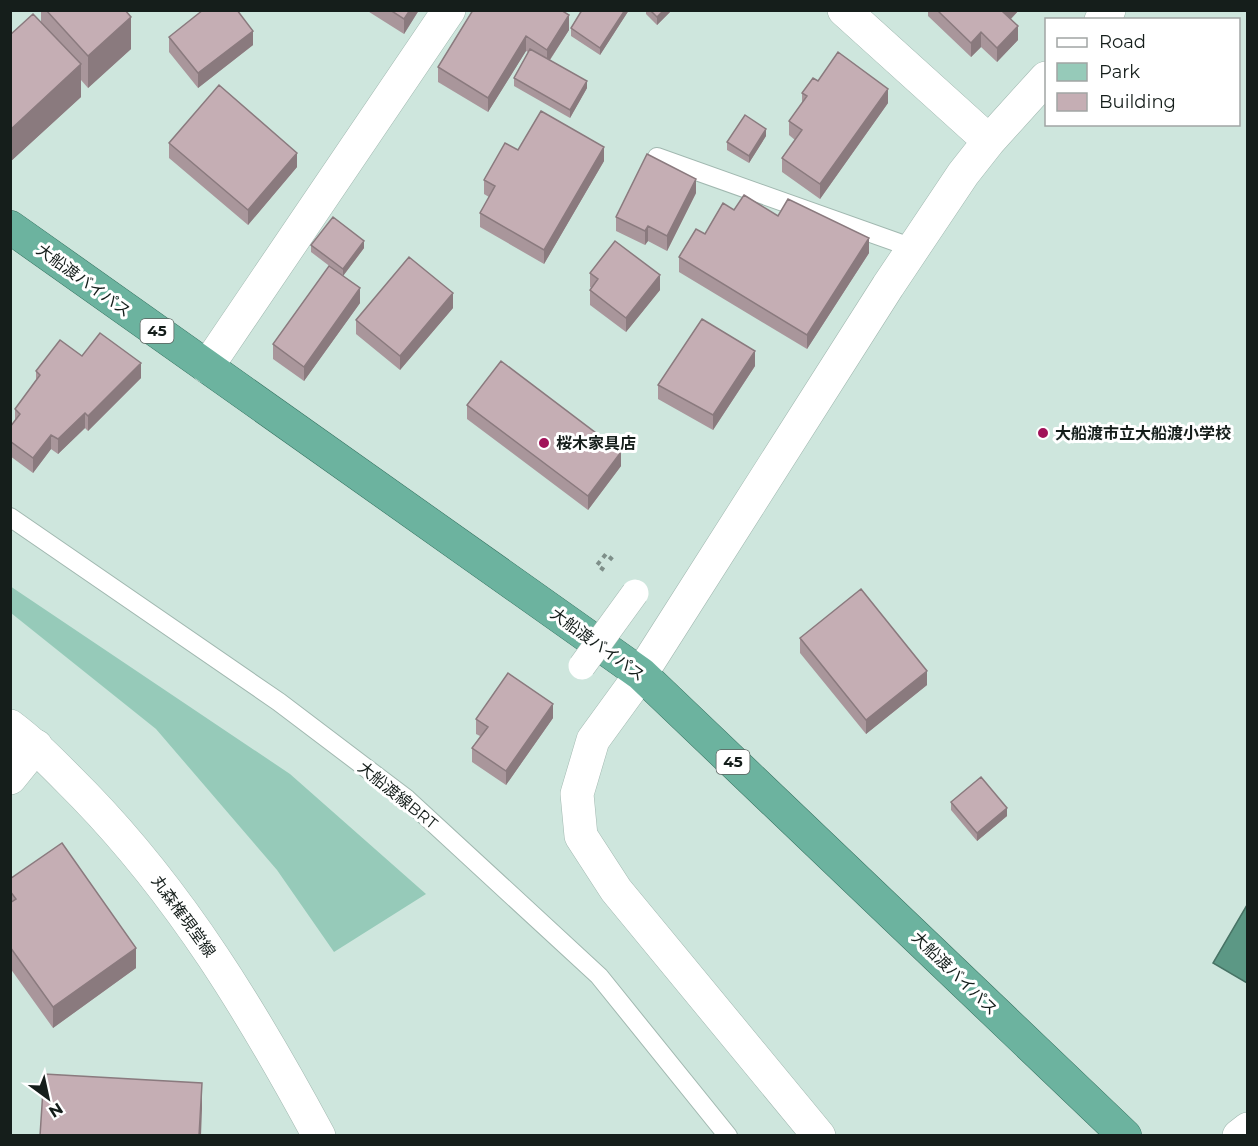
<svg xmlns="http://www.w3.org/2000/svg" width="1258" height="1146" viewBox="0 0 1258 1146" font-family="Montserrat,'Noto Sans JP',sans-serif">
<rect width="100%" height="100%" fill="#cee6dd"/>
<!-- green -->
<path fill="#96cab9" d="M10 586 290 774 426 894 334 952 277 870 156 729 11 613Z"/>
<!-- water -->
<path fill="#5c9885" stroke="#477365" stroke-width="1.5" d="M1247 905V983L1213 963Z"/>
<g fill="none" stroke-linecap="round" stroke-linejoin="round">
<!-- service casing -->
<g stroke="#a1b8b0" stroke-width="20">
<path id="service" d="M657 157 913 248
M10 517 279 702 407 799 599 976 728 1136"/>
</g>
<!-- minor casing -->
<g stroke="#a1b8b0" stroke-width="34">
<path id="minor" d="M844 10 989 141
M1101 20 1109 10
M207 367 449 10
M819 1136 616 890 581 836 577 794 593 740 641 674 888 286 963 174 989 141 1046 78
M1239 1136 1248 1129"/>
</g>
<!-- tertiary casing -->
<g stroke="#a1b8b0" stroke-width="34">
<path id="tertiary" d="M10 778 36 746"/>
</g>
<!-- secondary casing -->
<g stroke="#a1b8b0" stroke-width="34">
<path id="secondary" d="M10 726C38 747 60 771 84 795 182 896 252 1012 319 1136"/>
</g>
<!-- trunk casing -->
<g stroke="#367261" stroke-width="34">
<path id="trunk" d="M10 227 641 674 1125 1136"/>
</g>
<!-- path -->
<path stroke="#7e8f89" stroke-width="4" stroke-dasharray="4.5 4.5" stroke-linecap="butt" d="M604 570 597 565 606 554 615 562"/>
<!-- service -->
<use href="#service" stroke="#fff" stroke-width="18"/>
<!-- minor -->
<use href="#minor" stroke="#fff" stroke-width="33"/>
<!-- tertiary -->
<use href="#tertiary" stroke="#fff" stroke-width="33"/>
<!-- secondary -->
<use href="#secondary" stroke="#fff" stroke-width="33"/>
<!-- trunk -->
<use href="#trunk" stroke="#6cb39f" stroke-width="33"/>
<!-- pedestrian-bridge casing -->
<g stroke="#a1b8b0" stroke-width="28" stroke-linecap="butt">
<path id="pedestrian-bridge" d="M582 666 635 593"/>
</g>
<!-- pedestrian-bridge -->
<use href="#pedestrian-bridge" stroke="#fff" stroke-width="27"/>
</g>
<!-- wall -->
<path fill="#a9969b" d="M41 10H125L131 49 88 88 81 80V97L10 162V35L41 23Z
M366 10H419L404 34Z
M473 10 569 30 550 60 587 88 570 118 514 86V78L528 52 526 51 488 112 438 82V67Z
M582 10H629L600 55 571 36V28Z
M646 10H672L657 25 646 14Z
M928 10H1019L1011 19 1018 40 997 62 981 47 971 57 928 16Z
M169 37 253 45 198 88 169 52Z
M818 81 888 103 820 199 782 172V158L795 140 789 135V121L802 103V93Z
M766 136 749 163 727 150V142Z
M169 143 297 167 248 225 169 158Z
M518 150 604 161 544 264 480 227V213L489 197 484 194V180Z
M696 193 667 251 648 241 645 245 616 231V217Z
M734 210 778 216 869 253 807 349 679 272V257L705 234Z
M311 245 364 248 343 276 360 303 304 381 273 359V344L336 271 311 252Z
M590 273 660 290 626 332 590 305V290L591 288 590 287Z
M453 308 400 370 356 334V320Z
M82 356 141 378 88 431 85 428 58 454 51 449 33 473 10 456V427L15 421V409L36 380V371Z
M755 366 713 430 658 399V385Z
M467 405 621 466 588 510 467 419Z
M800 638 927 685 866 734 800 653Z
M553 718 506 785 472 762V748L480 736 476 734V719Z
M951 802 1007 816 977 841 951 810Z
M10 879 136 968 53 1028 10 968Z"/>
<!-- shaded-wall -->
<path fill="#8a7a7e" d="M410 10H419L404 34V19Z
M625 10H629L600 55V48Z
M664 10H672L657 25V17Z
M1005 10H1019L1003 27V12Z
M569 15V30L547 64V50Z
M131 17V49L88 88V56Z
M1018 26V40L997 62V48Z
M253 31V45L198 88V73Z
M981 32V47L971 57V43Z
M526 36V51L488 112V98Z
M81 64V97L10 162V130Z
M587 81V88L570 118V110Z
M888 89V103L820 199V184Z
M766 129V136L749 163V156Z
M604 147V161L544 264V250Z
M297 153V167L248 225V210Z
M696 179V193L667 251V236Z
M648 226V241L645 245V231Z
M869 238V253L807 349V335Z
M364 241V248L343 276V269Z
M660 275V290L626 332V318Z
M360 288V303L304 381V367Z
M453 293V308L400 370V356Z
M755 351V366L713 430V415Z
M141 363V378L88 431V416Z
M85 413V428L58 454V439Z
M51 435V449L33 473V458Z
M621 452V466L588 510V496Z
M927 671V685L866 734V720Z
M553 704V718L506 785V771Z
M1007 808V816L977 841V833Z
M136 948V968L53 1028V1007Z
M202 1083V1109L201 1136H199Z"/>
<!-- building -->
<path fill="#c5aeb4" stroke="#8a7a7e" stroke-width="1.5" d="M46 10H125L131 17 88 56Z
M203 10H237L253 31 198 73 169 37Z
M390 10H410L404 19Z
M473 10H561L569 15 547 50 526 36 488 98 438 67Z
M582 10H625L600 48 571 28Z
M650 10H664L657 17Z
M937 10H1005L1003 12 1018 26 997 48 981 32 971 43Z
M33 14 81 64 10 130V35Z
M530 49 587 81 570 110 514 78Z
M838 52 888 89 820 184 782 158 802 130 789 121 807 96 802 93 813 78 818 81Z
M219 85 297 153 248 210 169 143Z
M541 111 604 147 544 250 480 213 495 186 484 180 505 143 518 150Z
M745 115 766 129 749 156 727 142Z
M647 154 696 179 667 236 648 226 645 231 616 217Z
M744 195 778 216 788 199 869 238 807 335 679 257 696 229 705 234 723 203 734 210Z
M333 217 364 241 343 269 311 245Z
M615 241 660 275 626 318 590 290 598 279 590 273Z
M409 257 453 293 400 356 356 320Z
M329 266 360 288 304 367 273 344Z
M702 319 755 351 713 415 658 385Z
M100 333 141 363 88 416 85 413 58 439 51 435 33 458 10 441V427L20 414 15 409 40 375 36 371 60 340 82 356Z
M501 361 621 452 588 496 467 405Z
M861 589 927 671 866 720 800 638Z
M508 673 553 704 506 771 472 748 488 727 476 719Z
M981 777 1007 808 977 833 951 802Z
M62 843 136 948 53 1007 10 947V903L16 899 10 891V879Z
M44 1074 202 1083 199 1136H40Z"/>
<!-- markers -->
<g fill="#a11158" stroke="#fff" stroke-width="2">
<circle cx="1043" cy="433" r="6"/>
<circle cx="544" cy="443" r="6"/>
</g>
<g text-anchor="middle" stroke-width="6" stroke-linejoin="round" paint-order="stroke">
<!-- shield labels -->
<g fill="#fff" stroke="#5b625f" stroke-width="1.5">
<rect x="140.5" y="319" width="33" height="24" rx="4.5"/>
<rect x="716.5" y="750" width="33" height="24" rx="4.5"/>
</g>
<g font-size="15" font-weight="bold" fill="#151e1b">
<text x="157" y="336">45</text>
<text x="733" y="767">45</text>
</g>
<!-- street labels -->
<g font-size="16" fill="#151e1b" stroke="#fff">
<text transform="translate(84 280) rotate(36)" y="6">大船渡バイパス</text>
<text transform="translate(598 644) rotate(36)" y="6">大船渡バイパス</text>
<text transform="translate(398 795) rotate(39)" y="6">大船渡線BRT</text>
<text transform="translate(184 916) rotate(54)" y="6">丸森権現堂線</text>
<text transform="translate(955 973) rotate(44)" y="6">大船渡バイパス</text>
</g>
<!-- poi labels -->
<g font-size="16" font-weight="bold" fill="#151e1b" stroke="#fff" text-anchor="start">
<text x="1055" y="439">大船渡市立大船渡小学校</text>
<text x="556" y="449">桜木家具店</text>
</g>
</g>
<!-- border -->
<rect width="1258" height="1146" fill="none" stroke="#151e1b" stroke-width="24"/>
<!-- legend -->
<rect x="1045" y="18" width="195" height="108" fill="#ffffff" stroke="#a1a5a4" stroke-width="1.5"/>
<rect x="1057" y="38" width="30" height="9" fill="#ffffff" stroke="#a1a5a4" stroke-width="1.5"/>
<text x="1099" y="48" font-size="18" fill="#151e1b">Road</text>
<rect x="1057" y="63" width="30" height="18" fill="#96cab9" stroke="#a1a5a4" stroke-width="1.5"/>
<text x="1099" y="78" font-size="18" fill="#151e1b">Park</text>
<rect x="1057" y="93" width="30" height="18" fill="#c5aeb4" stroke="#a1a5a4" stroke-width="1.5"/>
<text x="1099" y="108" font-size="18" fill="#151e1b">Building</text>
<!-- north arrow -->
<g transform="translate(48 1098) rotate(147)" stroke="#ffffff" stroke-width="4.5" paint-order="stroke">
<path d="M0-4.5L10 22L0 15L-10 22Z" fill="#151e1b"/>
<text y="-9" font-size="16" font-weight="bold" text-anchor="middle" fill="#151e1b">N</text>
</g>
</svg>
